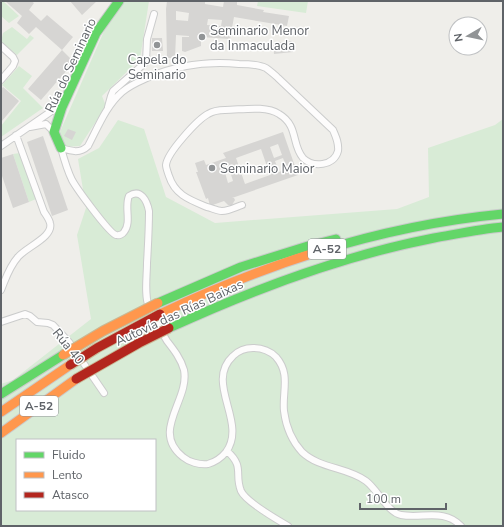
<svg xmlns="http://www.w3.org/2000/svg" width="504" height="527" viewBox="0 0 504 527" font-family="'Nunito Sans',sans-serif">
<rect width="100%" height="100%" fill="#efeeea"/>
<!-- green -->
<path fill="#d8ebd6" fill-rule="evenodd" d="M1 1H3L19 16 9 23 1 16Z
M124 1H149L140 59 102 96 106 106 80 146 66 147 59 134 108 22Z
M258 1H308L306 13 257 6Z
M12 27 27 39 30 35 34 38 17 55 1 42 3 33Z
M19 66 32 76 23 88 43 108 1 137V126L21 101 2 85Z
M503 119V526H1V384L13 380 91 319 77 235 86 208 78 159 99 148 118 120 144 129 166 197 215 223 397 209 429 197 428 148 495 125ZM17 440H155V510H17Z
M20 153 36 199 29 202 13 154Z"/>
<!-- building -->
<path fill="#d6d5d3" fill-rule="evenodd" d="M5 1H31L34 3 29 10 41 21 47 15 73 37 62 50 36 27 29 34 17 23 22 16Z
M70 1H97L82 15Z
M167 1 192 2 193 1H205V4L223 7 224 1H237V5L264 10 263 12 289 16 287 26 234 17 230 39 201 37V46L185 52 182 51V37H189V36L176 35 175 58H167L166 9ZM176 11 189 13 188 21 176 20ZM208 19 222 20 221 26 207 25Z
M152 38H162L163 51H152Z
M292 41 293 52 274 54 273 43Z
M62 50 74 62 41 100 28 89Z
M3 87 19 101 1 122V90Z
M68 129 76 132 72 140 64 136Z
M283 132 298 175 232 198H234L235 200 232 205H228L224 201 210 206 208 198 206 199 196 172H198L195 163 204 160 206 165 226 158 223 153ZM278 144 282 155 274 158 270 147ZM261 149 270 175 245 184 236 158ZM283 158 287 169 279 172 275 161ZM229 168 233 181 228 183 224 169Z
M43 136 68 210 52 216 27 142Z
M13 154 29 202 13 208 1 173V158Z"/>
<g fill="none" stroke-linecap="round" stroke-linejoin="round">
<!-- street casing -->
<g stroke="#cbcccc" stroke-width="8">
<path id="street" d="M1 46 13 57 15 61 13 66 1 80
M108 107 111 96 113 91 146 62 147 39 154 14
M30 127 46 124 54 132
M1 146 56 108 62 107
M61 148C64 159 67 170 72 180 77 189 109 233 116 235 119 236 123 234 124 232 132 222 124 207 129 196 141 188 147 201 149 211 149 228 148 246 147 263 147 277 144 294 149 308 154 319 160 330 167 341 174 350 181 359 184 370 190 400 150 431 183 457 189 462 199 465 208 464 215 462 222 457 226 452 248 422 204 383 233 356 238 351 246 348 253 348 262 348 270 351 276 357 291 374 282 392 284 411 286 427 292 441 302 452 320 469 347 467 366 481 378 490 388 513 401 515 422 519 444 508 461 526
M61 148C71 151 80 154 88 146 98 127 106 106 122 92 130 85 140 81 149 77 178 65 207 61 239 64 248 64 258 64 266 68 270 71 274 74 278 78L333 130C336 137 339 143 338 151 334 166 313 168 303 158 291 144 299 126 279 114 265 105 241 110 225 110 219 110 213 111 208 114 197 120 167 153 166 165 166 168 168 173 169 176 175 195 190 200 207 207 212 208 217 211 222 211 229 211 236 207 242 205
M1 290C6 278 9 267 18 257 26 247 54 237 50 223 49 219 46 215 44 212L16 135
M1 322 25 314 30 316 37 322 48 323 53 325 69 342 104 393
M227 451C245 467 234 474 241 491 246 502 276 519 288 526"/>
</g>
<!-- fast casing -->
<g stroke="#cacacb" stroke-width="11">
<path id="fast" d="M61 148 54 132 62 107 96 33 119 1
M317 252C378 233 440 220 503 214
M158 303 241 267 308 246 336 239
M169 328C254 289 341 256 434 238 457 234 480 229 503 227
M1 394 63 355"/>
</g>
<!-- slow casing -->
<g stroke="#cacacb" stroke-width="11">
<path id="slow" d="M160 314C211 290 263 269 317 252
M1 412 70 365
M1 433 76 379"/>
</g>
<!-- street -->
<use href="#street" stroke="#fdfcfc" stroke-width="6"/>
<!-- fast -->
<use href="#fast" stroke="#63d668" stroke-width="9"/>
<!-- slow -->
<use href="#slow" stroke="#ff974d" stroke-width="9"/>
<!-- slow-bridge casing -->
<g stroke="#c8b996" stroke-width="11" stroke-linecap="butt">
<path id="slow-bridge" d="M63 355 103 331 158 303"/>
</g>
<!-- jam-bridge casing -->
<g stroke="#c8b996" stroke-width="11" stroke-linecap="butt">
<path id="jam-bridge" d="M70 365 97 348 160 314
M76 379 139 343 169 328"/>
</g>
<!-- slow-bridge -->
<use href="#slow-bridge" stroke="#ff974d" stroke-width="9"/>
<!-- jam-bridge -->
<use href="#jam-bridge" stroke="#b3261e" stroke-width="9"/>
</g>
<!-- markers -->
<g fill="#919496" stroke="#fff" stroke-width="1.5">
<circle cx="202" cy="37" r="4"/>
<circle cx="157" cy="45" r="4"/>
<circle cx="212" cy="168" r="4"/>
</g>
<g text-anchor="middle" stroke-width="3" stroke-linejoin="round" paint-order="stroke">
<!-- shield labels -->
<g fill="#fff" stroke="#8f9295" stroke-width="1">
<rect x="308" y="239" width="38" height="20" rx="3"/>
<rect x="20" y="396" width="38" height="20" rx="3"/>
</g>
<g font-size="12" font-weight="bold" fill="#5f6368">
<text x="327" y="253">A-52</text>
<text x="39" y="410">A-52</text>
</g>
<!-- poi labels -->
<g font-size="13" fill="#5f6368" stroke="#fff" text-anchor="start">
<text x="210" y="35">Seminario Menor<tspan x="210" dy="15">da Inmaculada</tspan></text>
<text x="157" y="64" text-anchor="middle">Capela do<tspan x="157" dy="15">Seminario</tspan></text>
<text x="220" y="173">Seminario Maior</text>
</g>
<!-- street labels -->
<g font-size="13" fill="#5f6368" stroke="#fff">
<text transform="translate(70 65) rotate(-65)" y="5">Rúa do Seminario</text>
<text transform="translate(179 312) rotate(-25)" y="5">Autovía das Rías Baixas</text>
<text transform="translate(69 346) rotate(51)" y="5">Rúa 40</text>
</g>
</g>
<!-- border -->
<rect width="504" height="527" fill="none" stroke="#5f6368" stroke-width="4"/>
<!-- legend -->
<rect x="16" y="439" width="140" height="72" fill="#ffffff" stroke="#bfc1c3"/>
<rect x="24" y="452" width="20" height="6" fill="#63d668" stroke="#bfc1c3"/>
<text x="52" y="459" font-size="12" fill="#5f6368">Fluido</text>
<rect x="24" y="472" width="20" height="6" fill="#ff974d" stroke="#bfc1c3"/>
<text x="52" y="479" font-size="12" fill="#5f6368">Lento</text>
<rect x="24" y="492" width="20" height="6" fill="#b3261e" stroke="#bfc1c3"/>
<text x="52" y="499" font-size="12" fill="#5f6368">Atasco</text>
<!-- north arrow -->
<g transform="translate(468 36) rotate(261)"><circle r="19" fill="#ffffff" stroke="#bfc1c3"/>
<path d="M0-3L7 15L0 10L-7 15Z" fill="#919496"/>
<text y="-6" font-size="11" font-weight="bold" text-anchor="middle" fill="#5f6368">N</text>
</g>
<!-- scale -->
<path d="M360 503v6h86v-6" fill="none" stroke="#5f6368" stroke-width="2"/>
<text x="366" y="503" font-size="12" fill="#5f6368" stroke="#ffffff" stroke-width="3" paint-order="stroke">100 m</text>
</svg>
